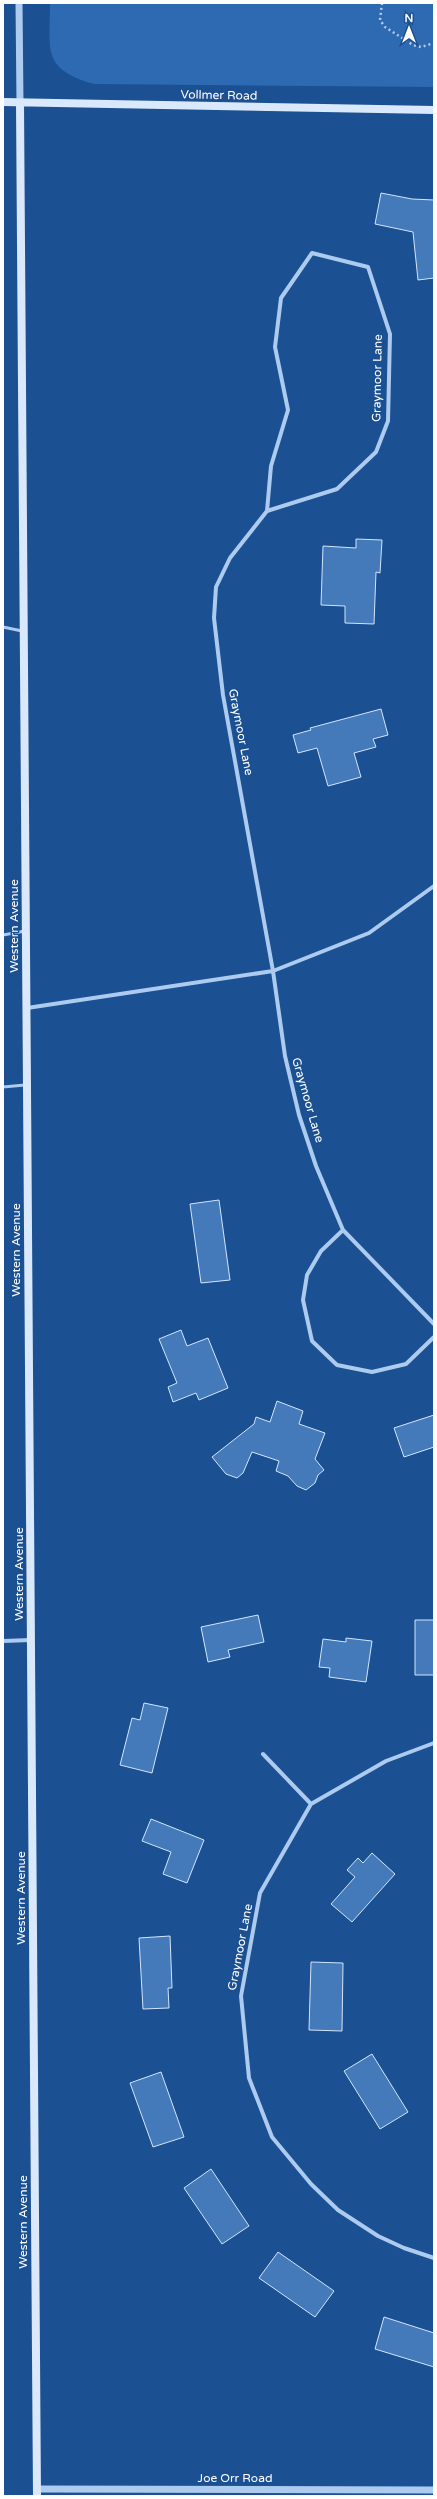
<svg xmlns="http://www.w3.org/2000/svg" width="437" height="2499" viewBox="0 0 437 2499" font-family="'Varela Round',sans-serif">
<rect width="100%" height="100%" fill="#1b5093"/>
<!-- green -->
<path fill="#2e6ab1" d="M50 3H434V87L94 84C41 69 50 50 50 3Z"/>
<!-- building -->
<path fill="#4479ba" stroke="#d3e5fb" d="M381 193 412 199 434 200V278L418 280 413 232 375 224Z
M356 539 382 540 380 573 376 572 374 624 345 623V606L321 605 323 546 356 548Z
M381 709 388 735 373 739 376 747 354 753 361 777 328 786 317 748 298 753 293 735 311 730 310 728Z
M219 1200 230 1280 201 1283 190 1204Z
M181 1330 187 1346 208 1338 228 1388 199 1400 196 1393 173 1402 168 1387 177 1383 159 1339Z
M277 1401 303 1411 299 1424 325 1433 315 1459 324 1470 318 1475 315 1483 306 1490 297 1486 288 1476 276 1471 279 1461 252 1452 243 1473 237 1478 226 1474 212 1457 254 1424 256 1417 270 1422Z
M434 1415V1447L404 1457 394 1428Z
M258 1615 264 1642 228 1650 230 1657 208 1662 201 1627Z
M415 1620H434V1675H415Z
M346 1638 372 1641 366 1682 329 1677 330 1668 319 1667 323 1639 346 1642Z
M144 1703 168 1708 152 1773 120 1765 132 1718 140 1720Z
M151 1819 204 1840 187 1883 163 1874 171 1852 142 1841Z
M372 1853 395 1874 352 1922 331 1904 355 1877 347 1870 358 1858 363 1863Z
M170 1936 172 1988H168L169 2008 143 2009 139 1938Z
M311 1962 343 1963 342 2031 309 2030Z
M372 2054 408 2112 380 2129 344 2071Z
M161 2072 184 2137 153 2147 130 2083Z
M211 2169 249 2226 222 2244 184 2188Z
M278 2252 334 2291 315 2317 259 2278Z
M384 2317 434 2333V2367L375 2349Z"/>
<g fill="none" stroke-linecap="round" stroke-linejoin="round">
<!-- path -->
<path stroke="#adcbef" stroke-width="2.5" stroke-dasharray="2 3" stroke-linecap="butt" d="M382 3 380 20 385 27 413 45 421 47 434 43"/>
<!-- service -->
<path stroke="#adcbef" stroke-width="3" d="M3 627 22 631
M3 935 25 931
M3 1087 25 1085"/>
<!-- minor -->
<path stroke="#adcbef" stroke-width="4" d="M267 511 337 489 376 452 388 421 390 334 368 267 312 253 281 298 275 347 288 410 271 466 267 511 230 558 216 587 214 618 223 695 273 971 285 1056 299 1115 316 1166 343 1230 434 1324
M27 1008 273 971 369 933 434 886
M343 1230 321 1251 307 1275 303 1300 312 1341 337 1365 372 1372 406 1364 434 1337
M3 1641 31 1640
M263 1754 311 1804 386 1761 434 1743
M311 1804 260 1893 241 1996 249 2078 272 2137 311 2184 338 2210 378 2236 404 2248 434 2258"/>
<!-- tertiary -->
<path stroke="#adcbef" stroke-width="7" d="M19 3 20 103
M37 2489 434 2490"/>
<!-- secondary -->
<path stroke="#dae8fb" stroke-width="8" d="M3 102 434 110
M20 103 37 2496"/>
</g>
<g text-anchor="middle" stroke-width="3" stroke-linejoin="round" paint-order="stroke">
<!-- street labels -->
<g font-size="12" fill="#fff" stroke="#1b5093">
<text transform="translate(219 95) rotate(1)" y="4">Vollmer Road</text>
<text transform="translate(377 378) rotate(-89)" y="4">Graymoor Lane</text>
<text transform="translate(241 732) rotate(79)" y="4">Graymoor Lane</text>
<text transform="translate(14 926) rotate(-90)" y="4">Western Avenue</text>
<text transform="translate(308 1100) rotate(74)" y="4">Graymoor Lane</text>
<text transform="translate(16 1250) rotate(-90)" y="4">Western Avenue</text>
<text transform="translate(19 1574) rotate(-90)" y="4">Western Avenue</text>
<text transform="translate(21 1898) rotate(-90)" y="4">Western Avenue</text>
<text transform="translate(240 1947) rotate(-79)" y="4">Graymoor Lane</text>
<text transform="translate(23 2222) rotate(-90)" y="4">Western Avenue</text>
<text x="235" y="2482">Joe Orr Road</text>
</g>
</g>
<!-- border -->
<rect width="437" height="2499" fill="none" stroke="#ffffff" stroke-width="8"/>
<!-- north arrow -->
<g transform="translate(409 28)" stroke="#1b5093" stroke-width="3" paint-order="stroke">
<path d="M0-3L7 15L0 10L-7 15Z" fill="#ffffff"/>
<text y="-6" font-size="11" font-weight="bold" text-anchor="middle" fill="#ffffff">N</text>
</g>
</svg>
